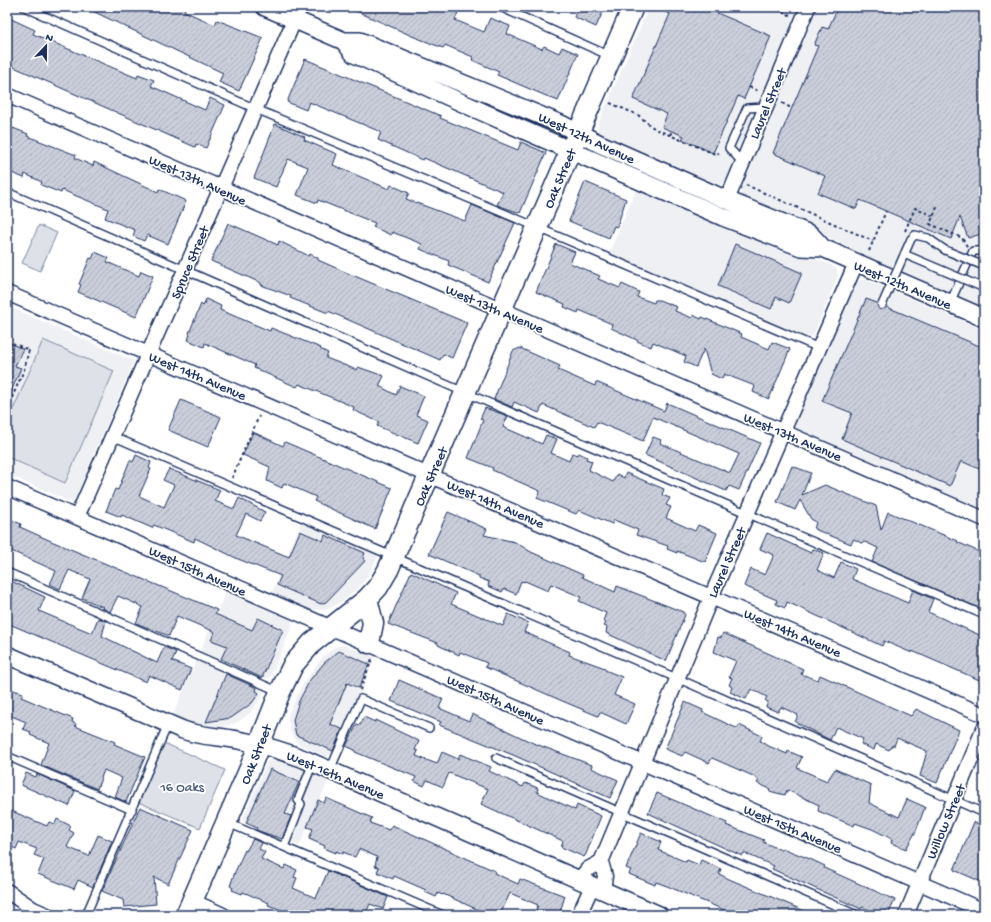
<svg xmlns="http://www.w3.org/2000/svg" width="991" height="922" viewBox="0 0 991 922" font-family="'Gochi Hand',sans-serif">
<defs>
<pattern id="building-hatch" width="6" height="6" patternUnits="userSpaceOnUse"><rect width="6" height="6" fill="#caceda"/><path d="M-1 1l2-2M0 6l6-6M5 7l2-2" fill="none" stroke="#adb1be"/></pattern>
</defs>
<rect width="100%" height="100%" fill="#fff"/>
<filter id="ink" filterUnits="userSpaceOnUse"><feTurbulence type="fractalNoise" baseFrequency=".025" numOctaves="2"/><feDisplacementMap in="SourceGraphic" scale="8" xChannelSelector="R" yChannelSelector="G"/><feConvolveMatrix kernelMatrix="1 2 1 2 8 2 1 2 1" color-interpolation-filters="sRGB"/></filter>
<g filter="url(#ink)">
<!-- built -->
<path fill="#eff0f4" d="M649 7H802L727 180 722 184H715L603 136 598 130V124Z
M817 7H984V307L873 259 742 195 740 189 773 109V103L782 88Z
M638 186 831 265 837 269 838 276 813 336 803 337 801 341 607 258Z
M860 280H867L984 330V511L801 433 796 428V423L856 284Z
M7 306 134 361 73 503 7 474Z
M303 518 375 549 374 553 378 556 365 580 357 589 340 603 325 610 308 609 271 594Z
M226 591 287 617 292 621V627L271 676 270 678H262L258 686 264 694 250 713 238 722 220 728H201L172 717Z
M344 645 375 657 362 689 361 699 337 753 333 752 327 757 297 743 290 731 288 720 289 712 303 684 323 656 335 647Z
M274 758 328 781 299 846 247 824 242 821 267 762Z"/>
<!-- green -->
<path fill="#dee1e7" stroke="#7c88a2" d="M39 225 57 233 40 271 22 263Z
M43 340 114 371 65 483 7 457V424Z
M164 743 225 770 200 828 138 802Z"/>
<!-- building -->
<path fill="url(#building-hatch)" stroke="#1b2f5e" d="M84 7H186L184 11 215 25 217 20 263 38 239 91 219 82 223 73Z
M347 7H460L455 20 484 32 490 18 510 26 507 34 542 49 544 46 559 53 562 47 578 54 558 101 497 75 499 72 472 60 473 57 445 45 443 48 412 36Z
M578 7H605L596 27 574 17Z
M655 7H703L771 36 744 99 738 96 713 153 682 139 684 136 662 127 667 114 633 99 670 14Z
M838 7H984V233L968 238 960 217 951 239 860 200 856 209 818 193 825 176 773 153 818 46 814 45 822 27 828 29Z
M7 17 35 30 33 34 137 78 138 74 154 80 151 86 205 110 210 98 225 105 206 148 196 144 195 147 7 64Z
M305 59 441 116 440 118 518 150 521 142 546 153 520 213 497 205 503 192 424 158 423 160 378 140 381 132 309 102 306 110 287 102Z
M275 124 305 137 304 140 337 154 333 165 389 189 391 185 409 193 406 199 465 221 472 205 515 223 488 282 448 265 449 261 420 249 422 244 392 232 391 235 373 227 375 223 318 200 317 203 297 195 308 167 288 159 276 187 254 178Z
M7 128 12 130 13 128 28 134 27 136 76 155 75 158 93 166 94 162 158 192 159 189 186 201 168 244 147 235 144 241 133 236 135 230 105 218 108 209 62 190 61 193 41 185 42 182 25 174 24 178 7 171Z
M585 182 626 199 617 227 614 226 609 238 569 221Z
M228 223 278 245 279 241 309 256 310 254 318 258V260L345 272 467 323 452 358 443 354 440 360 328 311V313L290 298 291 296 261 285V283L211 261Z
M556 244 575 252 570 263 600 276 598 279 620 288 622 284 639 292 637 297 654 303 655 300H659L677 307 675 311 692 318 693 315 701 319 702 317 742 334 741 337 769 349 772 342 790 349 769 399 753 392 755 386 724 374 722 379 711 374 704 349 696 367 684 362 686 356 653 342 651 347 637 341V340L611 328 612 324 579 310 578 313 564 307 565 304 536 292Z
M735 244 802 273 789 303 776 297 771 309 718 286Z
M95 252 109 258 107 262 139 276 141 271 153 276 136 317 78 292 81 285 79 284 90 258 92 259Z
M206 299 221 306 220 310 270 331 271 328 321 348 320 349 328 353 326 358 357 370 358 367 384 376 379 386 396 395 400 386 424 396 416 415 428 420 418 443 377 426 379 422 353 410 354 407 299 384 297 387 283 381 254 368 255 365 205 343 204 347 188 340 190 334 189 333 201 304 203 306Z
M866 299 877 303 878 308 880 310 887 307 984 348V471L961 461 950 486 842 439 852 413 822 401Z
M7 342 23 349 15 366 21 368 7 401Z
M520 348 560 366 558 370 595 386 596 382 664 411 667 403 760 443 739 490 729 486 726 491 645 455 653 437 661 440 660 443 730 473 739 454 653 417 643 441 597 422 594 427 543 405 539 413 514 402 512 407 494 399 513 351Z
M181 400 221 417 208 447 168 430Z
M485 408 508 416 503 427 542 444 546 435 557 439 551 453 569 461 572 453 578 455 579 453 587 457 586 459 592 461 589 470 613 482 617 474 624 478 626 473 664 489 662 495 670 498 666 505 671 507 666 518 695 531 698 525 717 533 705 562 677 551V553L667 549 668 546 636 535 638 530 614 520 612 524 579 510 576 514 537 498 540 491 492 470 493 468 468 458 483 420 480 419Z
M253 432 283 446 285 442 392 488 375 529 314 501 316 497 284 483 282 488 267 481 270 467 243 455Z
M136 455 151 462 149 468 151 469 139 496 164 507 174 485 163 480 169 469 220 490 215 501 234 509 239 498 265 512 260 521 246 514 236 535 289 557 300 531 323 541 325 535 365 553 363 558 365 561 326 602 321 604 277 585 281 576 238 559 195 538 194 542 154 525 152 528 122 515 121 517 106 511 115 489 118 490 130 460 133 462Z
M792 466 811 473 802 495 825 485 876 506 881 530 888 512 958 541 957 542 984 554V610L872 562 878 548 865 542 861 543 854 539 851 544 814 529 816 522 811 519 800 500 795 510 777 502Z
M448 512 487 529 484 535 515 542 531 552 583 575 582 577 615 592 617 586 683 612 685 615 666 661 606 633 607 627 604 626 606 623 603 621 606 613 579 601 581 597 551 584 548 591 525 581 524 582 521 581 516 594 504 589 502 592 488 586 489 582 479 578V576L429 554Z
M7 518 21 524 20 527 51 541 217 610 215 614 252 630 258 618 283 630 262 678 221 659 227 646 211 640 215 632 177 616 169 636 136 623 143 607 118 596 110 612 102 608 103 607 82 598 90 579 69 570 60 589 50 584 56 571 7 549Z
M767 533 811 553 813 549 824 553 817 570 834 578 841 562 856 569 852 579 908 603 913 590 933 599 928 612 984 637V682L912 651V653L884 641 882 646 787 602 785 608 776 604 777 600 744 586 751 569 765 575 774 555 760 549Z
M411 572 456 593 451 604 503 626 508 614 528 623 524 632 570 652 569 655 605 668V670L622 677 614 695 635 704 626 724 600 712 598 716 560 700 485 667 487 663 460 652 459 655 438 645V643L388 624Z
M7 579 45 597 39 611 65 622 92 633 98 618 106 621 102 636 157 663 164 647 176 652 172 661 191 669 182 690 149 675 146 682 7 623Z
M723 633 803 669 801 674 818 680 820 675 911 716 916 709 959 730 937 783 920 776 927 751 897 738 894 746 892 745 889 750 876 744 874 750 861 744 863 739 836 727 830 740 795 722 798 715 781 707 778 712 766 707 768 702 765 700 767 697 751 689 746 699 730 692 732 687 729 685 732 678 729 677 736 661 714 652 718 637 721 638Z
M339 651 369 664 359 688 347 683 330 724 342 729 333 751 296 735 293 720 299 701 310 680 324 663Z
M226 674 257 688 256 691 259 693 252 703 231 718 206 722Z
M399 680 443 699 439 708 469 721 472 714 533 743 592 765 591 768 618 780 610 798 513 755 439 725 441 722 391 701Z
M7 688 23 693 21 697 73 719 72 722 76 724 75 726 115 742 114 744 145 757 126 802 115 797 122 778 104 770 97 789 41 765 49 743 30 735 31 732 23 729 26 722 7 714Z
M685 702 703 710 702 712 734 727 738 728 739 725 762 736 760 741 765 743 764 744 787 754 788 751 802 757 797 768 827 781 835 769 871 785 869 803 899 817 907 799 925 807 916 831 906 849 891 843 892 839 872 829 855 823 854 826 818 811 819 805 787 790 785 795 769 791 770 789 757 783 759 780 753 776 712 758 709 763 685 752 682 756 665 749Z
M364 717 375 722V720L419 741 415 750 418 751 416 756 437 764 442 752 458 759 460 754 491 767 489 771 523 787 525 783 538 788 537 792 575 810 577 805 601 816 586 854 584 857 561 847 563 841 481 804 488 789 449 773 443 787 427 780 424 786 414 781 416 777 355 752V750L346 746 357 724 360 725Z
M270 769 299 782 285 814 291 816 282 839 256 830 257 828 246 823Z
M26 773 36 777 37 774 75 791 69 806 21 785Z
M657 793 727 823 726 825 764 840 763 842 781 850 782 848 810 859 825 866 824 868 895 900 888 915H882L862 907 861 909 772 869 774 866 744 853 742 856 648 813Z
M326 798 372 818 370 823 389 830 392 825 495 871 494 873 518 884 520 879 565 896 559 915H534L538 905 510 893 500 915H484L485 913 443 894 442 895 438 893 436 897 425 892 426 890 394 876 393 879 377 872 379 867 375 866 377 857 359 849 355 857 343 852V854L336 851V853L324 848 325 846 309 839 313 829 307 827 318 800 324 803Z
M140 807 193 830 168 884 154 877 156 904 124 907 123 900 102 891Z
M7 809 47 826 49 822 55 824 57 819 71 826 69 830 74 833 67 847 89 856 98 835 112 841 93 887 78 880 74 889 38 874 44 859 34 855 37 849 19 842 16 849 7 845Z
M974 822 984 826V883L954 870Z
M641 833 661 842 658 850 686 862 687 860 699 865 701 860 721 869 719 874 729 879 814 915H736L667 886 656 882 655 885 629 874 631 870 626 868Z
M253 839 262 843 259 849 265 852 261 859 284 869 286 865 297 870 294 877 297 878 293 888 316 898 328 871 388 897 383 909 370 904 365 915H295L268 905 269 903 243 892 242 894 232 890 233 888 230 886 235 872 245 850 246 851Z"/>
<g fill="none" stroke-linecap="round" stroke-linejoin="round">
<!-- service casing -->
<g stroke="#1b2f5e" stroke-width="10">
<path id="service" d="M24 7 256 109 520 220 819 348
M500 7 610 56
M742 162 729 148 747 108 766 107
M7 192 450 386 984 615
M950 303 973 251H984
M112 436 688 683 984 813
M7 572 280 692
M7 756 132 810
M496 758 857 915
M330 770 361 699 429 728
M228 823 443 915
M284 847 301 804 298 800 313 763
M86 915 168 724"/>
</g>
<!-- minor casing -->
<g stroke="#1b2f5e" stroke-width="17">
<path id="minor" d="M7 95 984 519
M727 200 808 7
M7 293 984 715
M7 487 984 911
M77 517 300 7
M601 862 605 876 603 890
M579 880 588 869 601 862 715 588 856 263
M7 891 33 909 47 915
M192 901 223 915
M579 915 592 886
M906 915 984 728"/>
</g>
<!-- tertiary casing -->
<g stroke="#1b2f5e" stroke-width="20">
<path id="tertiary" d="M265 7 344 41H360L561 124 600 144 727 200 810 234 823 248
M344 41 354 54 487 114 723 217 801 247 823 248 984 318
M7 655 183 730C201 737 219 736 238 740 261 744 283 751 304 759L659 915"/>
</g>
<!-- secondary casing -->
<g stroke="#1b2f5e" stroke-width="23">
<path id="secondary" d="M367 599 373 623 369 643
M186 915 250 768 280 692 293 665 312 643 367 599 378 587 388 570 633 7"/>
</g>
<!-- path -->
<path stroke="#1b2f5e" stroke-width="2" stroke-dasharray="3 3" stroke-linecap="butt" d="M771 7 790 15
M749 87 759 91
M610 103 638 115 655 129 715 154 719 153
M782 103 791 108
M670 135 672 131
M746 185 873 241
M869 251 886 211
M7 341 29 350 24 370 7 409
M232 478 259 416
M360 690 372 659"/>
<!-- service -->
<use href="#service" stroke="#fff" stroke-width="7"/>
<!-- minor -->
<use href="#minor" stroke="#fff" stroke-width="14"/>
<!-- tertiary -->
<use href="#tertiary" stroke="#fff" stroke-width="17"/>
<!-- secondary -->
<use href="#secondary" stroke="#fff" stroke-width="20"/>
<!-- service-bridge casing -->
<g stroke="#1b2f5e" stroke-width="10" stroke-linecap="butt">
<path id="service-bridge" d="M904 254 984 288
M882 305 911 239 915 235 928 238 945 250 984 266"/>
</g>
<!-- path-bridge -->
<path stroke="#1b2f5e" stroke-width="2" stroke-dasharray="3 3" stroke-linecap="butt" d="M937 207 930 224 962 238 968 248
M905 231 915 208 933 216"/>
<!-- service-bridge -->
<use href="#service-bridge" stroke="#fff" stroke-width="7"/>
</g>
</g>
<g text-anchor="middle" stroke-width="3.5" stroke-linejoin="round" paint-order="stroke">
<!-- street labels -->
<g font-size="14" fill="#1b2f5e" stroke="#fff">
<text transform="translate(767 103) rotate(-67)" y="5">Laurel Street</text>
<text transform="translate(587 137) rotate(25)" y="5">West 12th Avenue</text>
<text transform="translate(559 178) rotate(-67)" y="5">Oak Street</text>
<text transform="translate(198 179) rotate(24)" y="5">West 13th Avenue</text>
<text transform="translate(189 262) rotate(-67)" y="5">Spruce Street</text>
<text transform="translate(903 284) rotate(23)" y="5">West 12th Avenue</text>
<text transform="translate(495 308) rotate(23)" y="5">West 13th Avenue</text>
<text transform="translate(198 375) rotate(23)" y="5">West 14th Avenue</text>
<text transform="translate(793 436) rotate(23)" y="5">West 13th Avenue</text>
<text transform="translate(430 476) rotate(-66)" y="5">Oak Street</text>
<text transform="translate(496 503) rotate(23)" y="5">West 14th Avenue</text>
<text transform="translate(726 562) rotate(-66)" y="5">Laurel Street</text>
<text transform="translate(198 570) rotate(24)" y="5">West 15th Avenue</text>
<text transform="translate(793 632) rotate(23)" y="5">West 14th Avenue</text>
<text transform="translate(496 699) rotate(24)" y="5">West 15th Avenue</text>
<text transform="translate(255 754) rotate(-68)" y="5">Oak Street</text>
<text transform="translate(336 774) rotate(23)" y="5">West 16th Avenue</text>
<text transform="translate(945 821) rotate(-67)" y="5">Willow Street</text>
<text transform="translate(793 828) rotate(23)" y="5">West 15th Avenue</text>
</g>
<!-- park labels -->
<g font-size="14" fill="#4c5c80" stroke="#fff">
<text x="182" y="791">16 Oaks</text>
</g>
</g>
<!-- margin -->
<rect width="991" height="922" fill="none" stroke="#fff" stroke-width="24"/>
<rect x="12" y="12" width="967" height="898" fill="none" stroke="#1b2f5e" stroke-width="1.5" filter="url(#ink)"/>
<!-- north arrow -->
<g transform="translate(46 46) rotate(22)" stroke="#ffffff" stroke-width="3" paint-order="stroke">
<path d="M0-3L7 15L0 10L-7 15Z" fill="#1b2f5e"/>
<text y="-6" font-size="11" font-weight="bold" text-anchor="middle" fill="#1b2f5e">N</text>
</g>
</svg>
